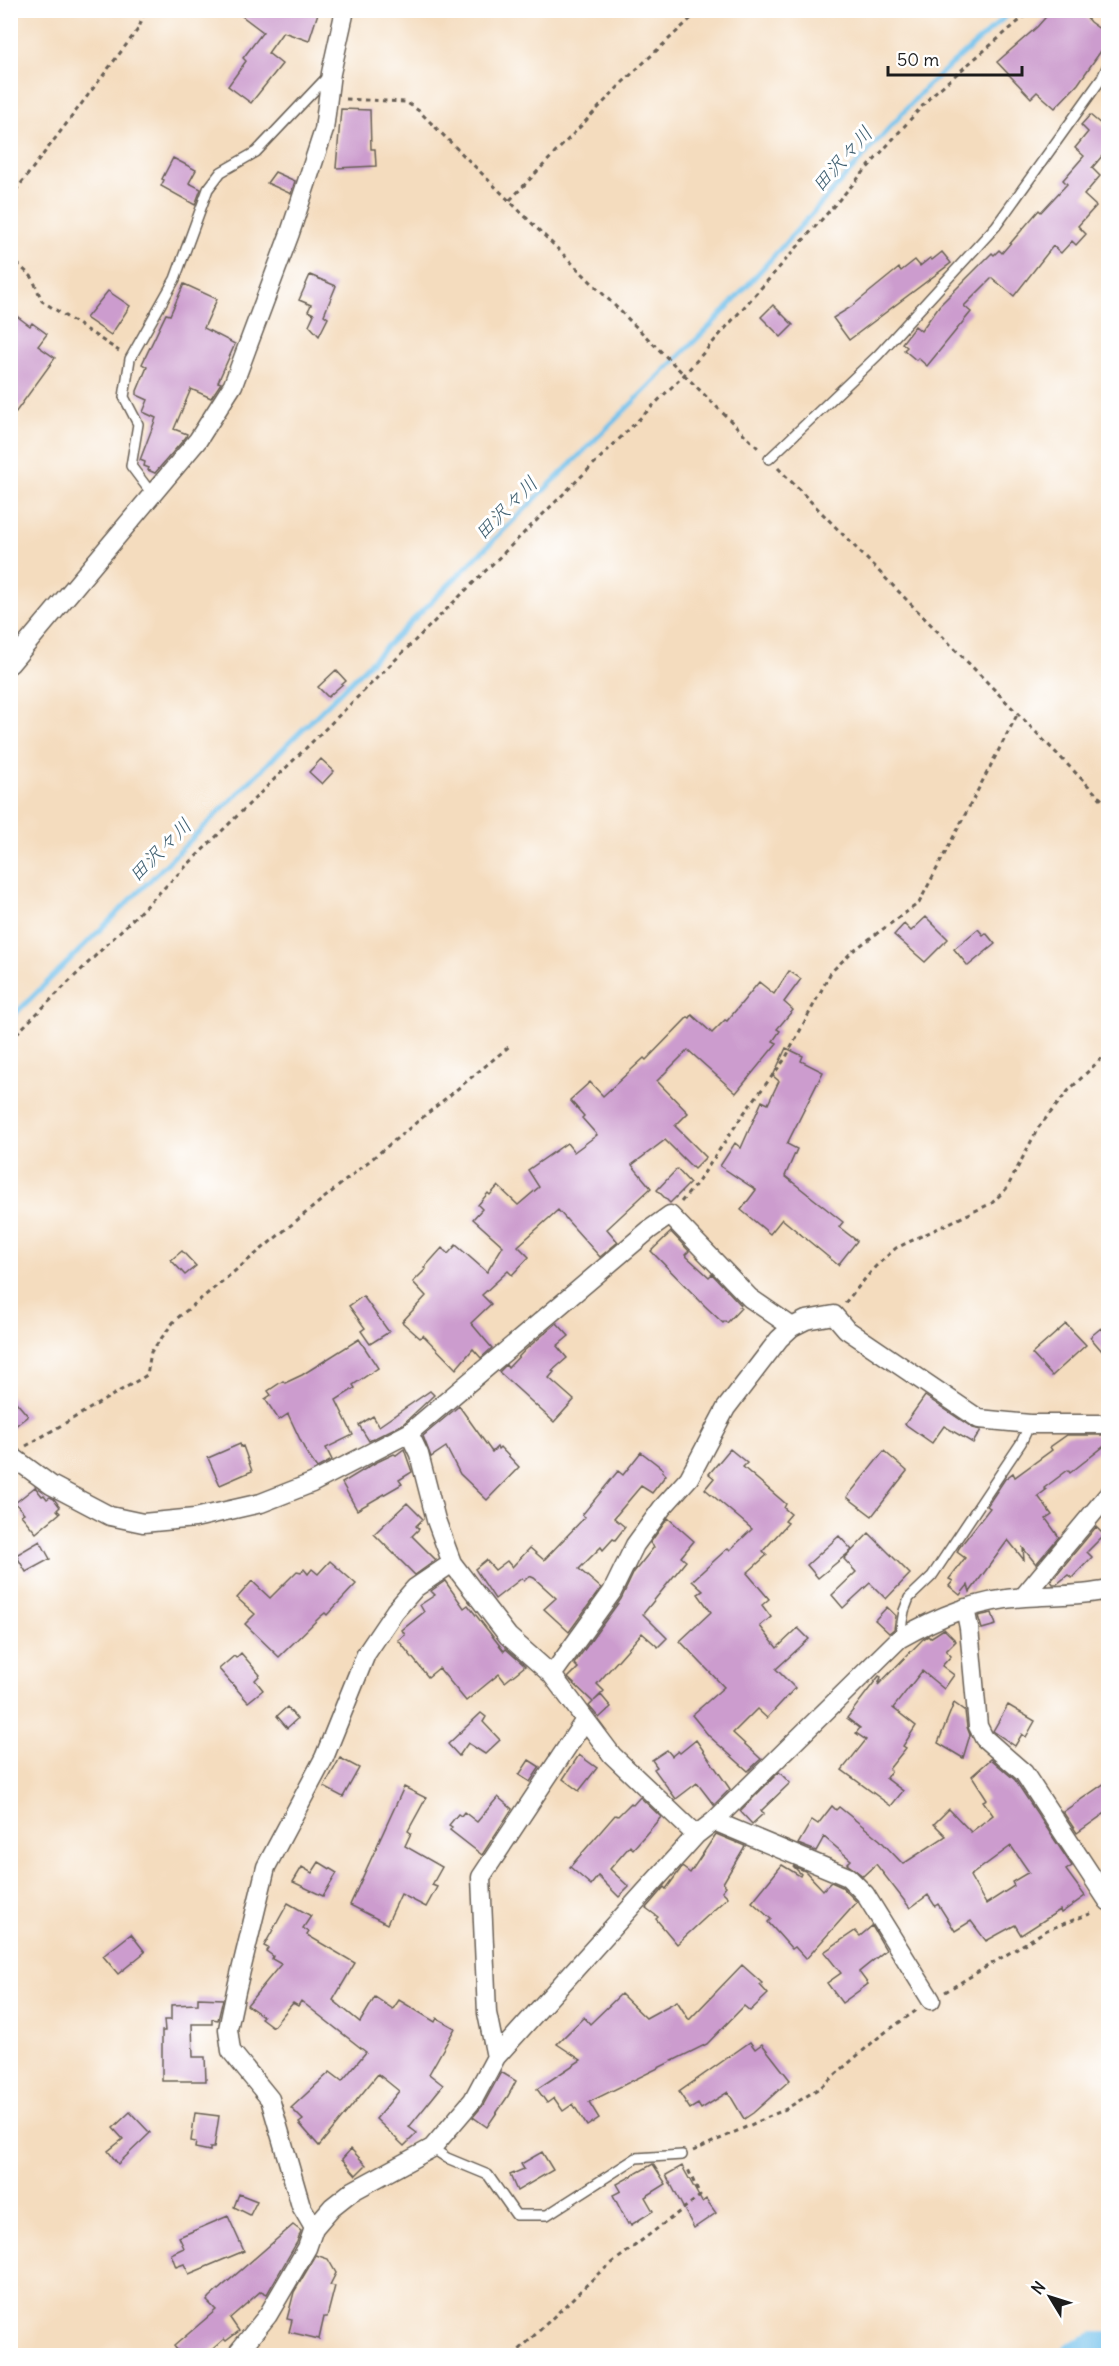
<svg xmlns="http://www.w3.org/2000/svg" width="1119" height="2366" viewBox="0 0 1119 2366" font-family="Delius,'Klee One',sans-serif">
<rect width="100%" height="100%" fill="#fff"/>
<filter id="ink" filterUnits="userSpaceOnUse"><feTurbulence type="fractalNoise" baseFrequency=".0167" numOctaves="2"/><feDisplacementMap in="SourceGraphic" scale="12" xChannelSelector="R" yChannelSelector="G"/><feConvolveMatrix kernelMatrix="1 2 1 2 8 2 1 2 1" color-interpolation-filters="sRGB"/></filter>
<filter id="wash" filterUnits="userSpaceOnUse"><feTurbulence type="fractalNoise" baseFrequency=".008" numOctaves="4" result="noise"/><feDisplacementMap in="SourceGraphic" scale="24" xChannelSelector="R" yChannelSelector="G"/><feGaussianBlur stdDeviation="1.35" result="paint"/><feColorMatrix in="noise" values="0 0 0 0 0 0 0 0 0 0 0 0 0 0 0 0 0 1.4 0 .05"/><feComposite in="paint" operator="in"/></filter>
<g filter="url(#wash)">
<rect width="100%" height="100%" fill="#f4dcbe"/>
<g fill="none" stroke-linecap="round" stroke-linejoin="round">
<!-- stream -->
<path stroke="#70c0eb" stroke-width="5" d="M10 1019 717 319 927 86 1013 10"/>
<!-- river -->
<path stroke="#70c0eb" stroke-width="32" d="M1076 2356 1095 2348H1108"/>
</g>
<g id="blocks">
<!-- building -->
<path fill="#cc9cce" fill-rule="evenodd" d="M234 10H319L309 41 283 32 268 53 282 64 251 103 228 86 246 61 243 58 263 32Z
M1052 10H1080L1090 22 1108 35 1101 47 1103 48 1078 84 1055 108 1037 92 1031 98 997 62 1037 27Z
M341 109 370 110 371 149H375L376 166 336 168Z
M1090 115 1108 130V149L1092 168 1100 176 1084 195 1096 206 1078 226 1086 234 1076 245 1072 241 1061 253 1053 246 1014 296 992 278 964 306 971 312 927 366 918 358 916 360 904 350 907 347 902 343 915 326 921 331 939 306 992 253 994 255 999 250 1002 253 1039 210 1041 212 1067 184 1063 180 1084 156 1075 148 1088 132 1081 125Z
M173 158 196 170 189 183 201 189 195 205 161 186 164 180 162 179Z
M275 172 295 181 291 194 267 183Z
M942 252 951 263 849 340 833 318 851 307 899 268 901 271 915 260 920 266 930 258 932 260Z
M310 275 336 286 324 315 328 318 319 336 309 325 314 314 308 311 311 305 299 300Z
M184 284 217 299 204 328 235 344 218 382 221 383 211 398 191 389 174 429 187 434 186 437 155 473 148 470 149 468 144 466 145 462 140 460 156 418 143 412 148 400 137 395V391L147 367 142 364 166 314 170 315Z
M108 291 130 306 111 335 86 318Z
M773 305 793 325 781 337 761 317Z
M10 311 30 326 32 323 47 334 38 346 55 358 10 420Z
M336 670 346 681 328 697 318 687Z
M321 759 334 771 322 784 309 772Z
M926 917 948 939 925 962 894 935 904 924 911 931Z
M978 929 983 935 986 933 995 944 968 966 954 949Z
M789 971 801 979 784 1002 793 1010 777 1029 780 1031 773 1041 777 1043 736 1093 688 1050 657 1081 688 1113 675 1126 706 1157 694 1169 665 1140 632 1165 651 1188 607 1229 618 1242 600 1257 558 1210 518 1246 529 1257 512 1275 508 1271 482 1295 491 1304 471 1323 492 1348 481 1358 473 1349 456 1369 423 1335 420 1338 402 1322 426 1296 413 1282 426 1269 424 1268 442 1248 448 1254 456 1245 487 1272 503 1246 473 1219 482 1209 478 1205 488 1193 490 1195 498 1186 518 1205 539 1187 528 1170 567 1143 574 1152 597 1135 582 1118 584 1116 570 1100 590 1082 603 1096 644 1058 646 1060 688 1017 690 1018 692 1015 712 1033 725 1020 727 1021 759 982 774 994Z
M786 1048 803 1056 801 1061 823 1072 787 1144 797 1149 785 1176 843 1222 839 1227 857 1241 838 1265 782 1219 770 1234 741 1210 756 1190 720 1166 735 1143 741 1148 762 1101 768 1104 779 1081 773 1076Z
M677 1169 690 1183 670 1203 657 1190Z
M671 1232 689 1251 685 1255 709 1277 712 1274 741 1305 739 1307 741 1308 727 1323 725 1321 723 1323 705 1306 651 1251Z
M182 1251 196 1266 185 1275 171 1260Z
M363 1296 389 1332 370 1344 361 1331 365 1328 349 1306Z
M557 1323 569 1336 557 1346 567 1358 552 1371 554 1372 549 1378 574 1400 554 1422 499 1372 506 1365 508 1368 525 1350Z
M1066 1324 1086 1345 1052 1376 1032 1354Z
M1101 1328 1108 1337V1358L1090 1337Z
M359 1339 378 1368 353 1385 355 1388 336 1400 353 1435 326 1448 332 1460 317 1468 306 1452 288 1414 279 1420 265 1399 271 1395 268 1391 283 1381 285 1383 302 1375Z
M430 1391 434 1395 403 1424 369 1441 359 1425 373 1416 379 1426Z
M10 1395 28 1416 10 1430Z
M925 1396 973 1428 981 1430 973 1443 944 1426 932 1443 905 1424Z
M459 1406 492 1452 497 1447 498 1449 500 1447 519 1467 487 1500 460 1474 446 1447 431 1457 423 1436Z
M1067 1435H1103L1108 1443 1070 1473 1068 1470 1044 1488 1046 1490 1038 1496 1052 1515 1046 1519 1059 1537 1036 1564 1023 1548 1024 1560 1008 1540 970 1592 968 1585 960 1595 949 1586 953 1581 949 1579 965 1558 957 1552 959 1548 990 1508 987 1506 1005 1479 1013 1473 1015 1477 1052 1450 1050 1447Z
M240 1444 241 1447 243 1446 252 1471 220 1485 208 1458Z
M404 1449 412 1472 399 1480 402 1484 357 1510 342 1483 375 1463 394 1454 396 1455Z
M730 1449 747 1463 743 1467 786 1504 784 1508 791 1514 785 1521 788 1523 763 1551 767 1555 747 1573 769 1599 762 1605 771 1617 760 1626 777 1648 798 1628 809 1639 776 1669 795 1688 767 1718 757 1709 733 1733 761 1759 748 1771 709 1736 692 1715 724 1687 680 1641 711 1612 698 1594 703 1591 692 1581 728 1548 730 1550 752 1529 705 1489 714 1478 709 1474Z
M884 1451 907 1471 872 1516 847 1497Z
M641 1452 663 1469 662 1471 666 1475 652 1493 641 1486 614 1518 625 1527 615 1540 613 1539 603 1550 601 1547 579 1569 601 1588 569 1632 544 1609 556 1598 534 1578 529 1576 524 1581 522 1578 495 1599 475 1569 486 1560 495 1570 507 1561 512 1567 530 1548 544 1560 585 1517 582 1515 618 1471 623 1475Z
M35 1487 42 1496 44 1495 47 1499 50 1497 54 1499 60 1507 57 1510 60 1513 36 1533 21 1515 24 1513 15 1503Z
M407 1503 423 1519 416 1526 419 1529 412 1536 436 1560 415 1575 374 1534Z
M668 1518 694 1541 681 1557 686 1561 643 1614 667 1638 658 1647 642 1633 597 1684 604 1691 594 1701 601 1695 611 1707 599 1718 589 1706 593 1702 568 1678 578 1668 574 1664 621 1599 634 1572 654 1547 650 1543Z
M1096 1527 1104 1535 1087 1552 1092 1557 1072 1578 1068 1575 1057 1584H1053L1051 1581Z
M869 1533 910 1574 886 1599 870 1583 843 1608 832 1595 856 1572 844 1559Z
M839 1536 852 1550 818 1578 807 1565Z
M40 1541 50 1559 26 1572 16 1555Z
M330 1561 356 1584 327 1615 325 1613 320 1617 279 1657 245 1624 255 1614 237 1598 252 1581 270 1598 297 1571 301 1572 304 1569 308 1574 312 1569 318 1574Z
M445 1581 464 1608 468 1605 504 1651 506 1649 525 1666 505 1682 499 1674 466 1701 439 1668 428 1677 398 1640 405 1635 402 1630 424 1612 420 1605 435 1595 431 1591Z
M887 1607 896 1616 894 1629 889 1633 875 1620Z
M992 1613 996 1625 982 1629 978 1616Z
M944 1629 956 1641 946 1651 951 1656 942 1666 954 1675 944 1689 922 1671 893 1708 916 1726 903 1746 906 1748 889 1769 891 1771 886 1778 903 1791 891 1806 842 1770 866 1740 856 1733 860 1728 847 1718 879 1676 881 1677 878 1685 923 1639 928 1636 930 1638Z
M241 1653 260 1675 255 1680 263 1690 248 1702 219 1669 234 1656 236 1658Z
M954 1703 965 1711 967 1727 970 1735 963 1758 938 1743Z
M1008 1705 1035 1721 1026 1737 1022 1734 1015 1746 993 1731Z
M287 1707 297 1719 287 1728 277 1716Z
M481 1713 486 1717 483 1722 500 1740 485 1754 468 1743 459 1756 448 1744Z
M696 1740 730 1789 714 1805 697 1783 676 1799 654 1769 657 1767 652 1760 667 1750 672 1756 678 1751 680 1753Z
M579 1755 597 1768 579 1791 563 1779Z
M340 1758 359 1768 343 1797 324 1787Z
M991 1759 1015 1780 1072 1866 1066 1870 1085 1896 1061 1913 1060 1910 1021 1935 1015 1925 986 1941 971 1921 955 1931 938 1904 935 1906 928 1895 910 1908 876 1864 863 1876 847 1864 851 1860 824 1837 816 1851 798 1844 812 1820 818 1824 832 1806 836 1810 839 1807 880 1840 903 1864 946 1836 934 1824 949 1809 971 1832 993 1815 983 1801 987 1799 972 1776ZM1011 1846 1029 1872 1012 1882 1014 1886 986 1904 970 1876Z
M529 1760 540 1767 530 1782 519 1775Z
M779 1772 790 1783 761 1811 764 1813 752 1824 740 1811Z
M1108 1781V1811L1077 1833 1063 1812Z
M404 1787 426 1798 408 1831 411 1833 405 1846 442 1867 432 1885 437 1887 426 1907 401 1894 387 1924 350 1905Z
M498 1797 512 1809 482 1855 450 1830 452 1827 449 1825 458 1814 461 1816 464 1812 477 1822Z
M640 1797 661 1817 633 1849 630 1846 610 1869 629 1887 619 1897 598 1876 591 1885 570 1867 615 1815 618 1816 631 1803 633 1805Z
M716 1834 745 1846 723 1883 726 1886 722 1891 728 1897 677 1944 656 1919 658 1917 646 1908 664 1887 666 1889 682 1867 690 1873Z
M319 1862 337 1873 323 1896 293 1882 302 1867 312 1873Z
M782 1865 800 1876 801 1874 793 1866 805 1871 823 1890 831 1882 842 1887 857 1902 806 1959 795 1947 792 1949 768 1922 771 1919 752 1902Z
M288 1903 311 1916 303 1928 309 1932 307 1935 355 1963 333 2000 360 2022 375 1997 393 2009 399 2000 435 2022 437 2018 455 2028 429 2074 443 2085 409 2127 417 2133 404 2146 376 2119 399 2091 378 2074 319 2146 299 2123 303 2120 291 2108 330 2072 342 2081 366 2052 301 2001 298 2006 293 2003 273 2027 261 2018 263 2016 247 2005 281 1964 272 1959 273 1956 266 1951 268 1948 264 1946Z
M872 1926 886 1950 859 1972 868 1984 842 2003 827 1983 841 1973 824 1952 855 1931 860 1936Z
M131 1934 145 1952 118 1974 103 1956Z
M742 1965 762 1983 760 1985 768 1994 750 2011 744 2006 707 2044 589 2102 599 2118 587 2126 573 2104 563 2111 554 2098 547 2103 537 2089 581 2060 557 2044 584 2017 590 2024 621 1994 646 2018 677 2001 689 2020Z
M198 1998 223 1999 218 2020 212 2019V2024H192L193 2057H205L206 2081H162V2031H165L164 2020H171V2005L198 2004Z
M750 2042 755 2049 762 2044 790 2080 753 2113 744 2119 728 2092 701 2109 698 2104 690 2109 679 2092Z
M501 2072 516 2081 508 2096 487 2127 473 2117 483 2105Z
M130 2112 150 2133 118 2164 108 2151 123 2139 113 2128Z
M195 2113 219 2116 214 2148H210V2151L195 2148 196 2142 191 2141Z
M351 2149 366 2165 356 2175 342 2159Z
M542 2152 553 2170 517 2191 510 2175 524 2169 521 2164Z
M653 2164 666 2184 645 2197 653 2211 631 2225 630 2222 628 2224 613 2195 621 2191 617 2184Z
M682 2166 702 2202 706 2199 716 2213 694 2228 666 2175Z
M239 2194 257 2201 250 2215 234 2207Z
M228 2216 244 2251 189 2274 184 2264 176 2267 171 2254 184 2248 179 2237Z
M293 2225 301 2231 297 2242 267 2294 261 2291 230 2318 239 2331 226 2341 224 2339 206 2355H181L174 2346 216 2310 207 2301 210 2297Z
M316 2255 328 2259 336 2273 330 2285 335 2286 327 2317H324L319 2339 289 2332 292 2320 287 2319 294 2292Z"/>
</g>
</g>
<g filter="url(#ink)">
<use href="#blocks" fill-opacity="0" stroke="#685f55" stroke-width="1.5"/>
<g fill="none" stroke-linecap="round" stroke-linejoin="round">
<!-- lane casing -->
<g stroke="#685f55" stroke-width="12">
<path id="lane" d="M769 459 878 355 996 226 1102 78 1108 65
M152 494 131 466 138 424 124 397 130 359 175 279 208 189 221 172 256 152 329 75
M899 1639 904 1611 909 1598 932 1576 1021 1443 1030 1424
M432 2148 447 2158 488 2175 516 2215H547L636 2158 682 2155"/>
</g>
<!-- street casing -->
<g stroke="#685f55" stroke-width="21">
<path id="street" d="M10 664 198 440 233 385 290 233 324 130 331 73 345 10
M409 1433 419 1454 436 1520 452 1563 508 1636 552 1675 612 1755 696 1835
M10 1455 51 1485 110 1516 143 1523 195 1518 261 1503 312 1483 409 1433 649 1230 670 1215 750 1298 792 1327
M1023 1597 1108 1495
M965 1608 969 1628 978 1726 984 1738 1024 1773 1108 1901
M552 1675 612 1592 635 1545 662 1508 689 1478 726 1408 779 1339 792 1327 806 1320 834 1315 846 1329 979 1419 1030 1424H1108
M714 1821 848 1877 865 1894 931 2000
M496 2057 487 2013 481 1877 585 1720
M314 2228 301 2206 270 2099 231 2051 228 2029 236 1991 266 1867 324 1758 366 1654 395 1611 415 1588 452 1563
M235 2356 268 2315 307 2248 314 2228 332 2207 351 2192 432 2148 473 2100 496 2057 696 1835 714 1821 899 1639C939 1616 978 1600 1025 1597 1053 1595 1081 1596 1108 1590"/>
</g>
<!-- path -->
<path stroke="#685f55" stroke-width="3" stroke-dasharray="4.5 4.5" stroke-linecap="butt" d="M346 99 406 102 419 111 760 450
M10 198 139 28 145 10
M510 200 623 82 700 10
M10 257 32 277 42 301 119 351
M778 468 1108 806
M10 1040 683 376 932 95 1032 10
M681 1202 698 1182 744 1113 785 1059 831 972 854 950 919 903 1017 715
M845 1303 875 1267 896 1248 992 1203 1007 1188 1038 1128 1069 1090 1108 1052
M26 1446 147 1375 151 1352 175 1320 511 1045
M945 1992 1047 1930 1095 1912
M693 2151 786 2109 821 2087 880 2036 917 2010
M513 2356 599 2273 700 2196 687 2167"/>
<!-- lane -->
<use href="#lane" stroke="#fff" stroke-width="9"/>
<!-- street -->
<use href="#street" stroke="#fff" stroke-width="18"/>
</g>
</g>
<g text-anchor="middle" stroke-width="6" stroke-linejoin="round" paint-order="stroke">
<!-- water labels -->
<g font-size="20" font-style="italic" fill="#3e5e6f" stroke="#fff">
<text transform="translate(842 159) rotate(-48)" y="7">田沢々川</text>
<text transform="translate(506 508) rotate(-45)" y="7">田沢々川</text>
<text transform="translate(160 850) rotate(-45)" y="7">田沢々川</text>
</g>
</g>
<!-- margin -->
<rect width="1119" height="2366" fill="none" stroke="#fff" stroke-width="36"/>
<!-- north arrow -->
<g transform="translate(1050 2297) rotate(308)" stroke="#ffffff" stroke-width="4.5" paint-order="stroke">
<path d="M0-4.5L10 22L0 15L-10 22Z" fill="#1c1c1c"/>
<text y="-9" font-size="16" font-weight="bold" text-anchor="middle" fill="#1c1c1c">N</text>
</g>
<!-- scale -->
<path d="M888 66v9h134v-9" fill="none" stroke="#1c1c1c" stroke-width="3"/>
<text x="897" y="66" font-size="18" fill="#1c1c1c" stroke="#ffffff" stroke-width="4.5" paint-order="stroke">50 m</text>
</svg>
